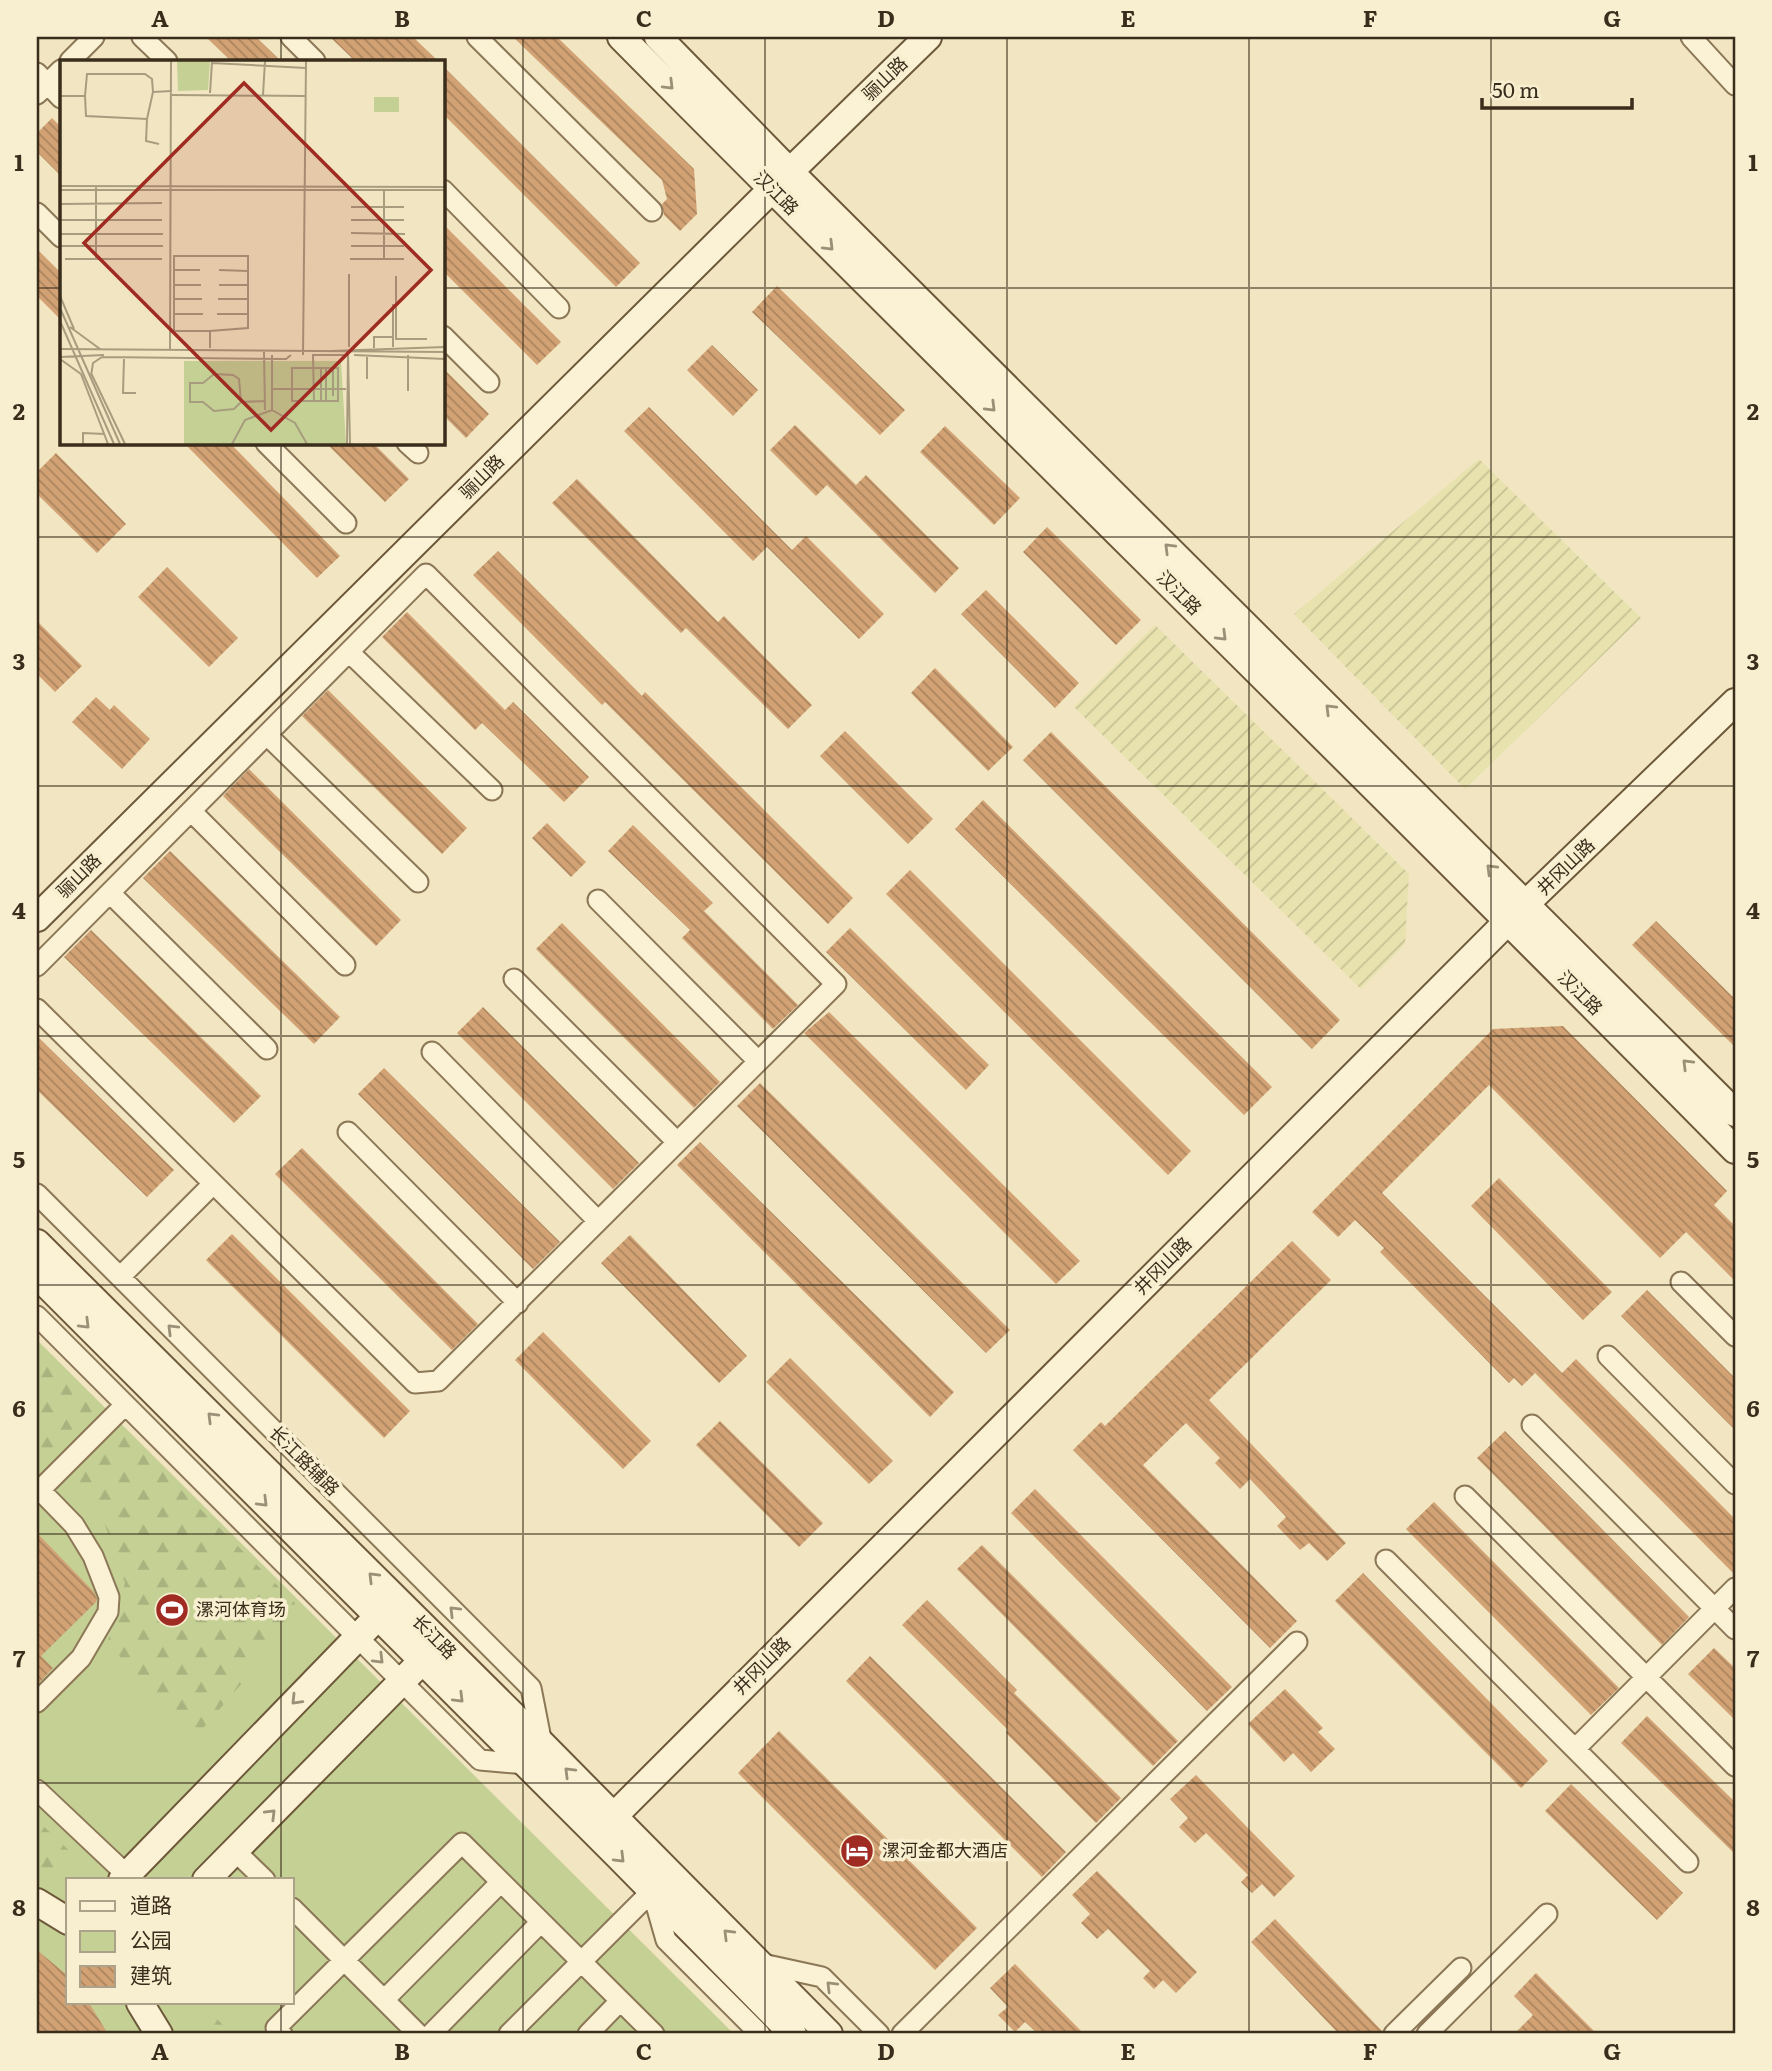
<svg xmlns="http://www.w3.org/2000/svg" width="1772" height="2071" viewBox="0 0 1772 2071" font-family="Literata,'Noto Sans SC',serif">
<defs>
<pattern id="farmland-furrows" width="10" height="10" patternUnits="userSpaceOnUse" patternTransform="scale(1.75)"><rect width="10" height="10" fill="#e7e2ae"/><path d="M-1 1l2-2M0 10L10 0M9 11l2-2" fill="none" stroke="#c7c295"/></pattern>
<pattern id="forest-firs" width="22" height="20" patternUnits="userSpaceOnUse" patternTransform="scale(1.75)"><rect width="22" height="20" fill="#c4d094"/><path d="M5 1l3.5 6h-7zM16 11l3.5 6h-7z" fill="#a9b37f"/></pattern>
<pattern id="building-back-hatch" width="6" height="6" patternUnits="userSpaceOnUse" patternTransform="scale(1.75)"><rect width="6" height="6" fill="#d2a274"/><path d="M-1 5l2 2M0 0l6 6M5-1l2 2" fill="none" stroke="#ab845e"/></pattern>
</defs>
<rect width="100%" height="100%" fill="#f1e6c1"/>
<!-- farmland -->
<path fill="url(#farmland-furrows)" d="M1479 459 1641 618 1465 789 1294 614Z
M1155 625 1409 874 1405 944 1361 989 1074 707Z"/>
<!-- green -->
<path fill="#c4d094" fill-rule="evenodd" d="M37 1340 734 2034H37ZM68 1880H292V2003H68Z"/>
<!-- forest -->
<path fill="url(#forest-firs)" d="M37 1347 295 1603 275 1645 198 1734 107 1644 125 1583 105 1525 59 1463 37 1445Z
M37 1820 78 1859 66 1871 37 1867Z
M213 2015 232 2034H195Z"/>
<!-- building -->
<path fill="url(#building-back-hatch)" d="M206 37H256L281 61H231Z
M330 37H413L438 61H355Z
M513 37H557L694 169 697 214 680 231 664 215 662 204 667 199 662 180Z
M443 66 640 263 616 287 443 114Z
M52 118 61 127V176L37 152V133Z
M443 224 561 342 537 365 443 271Z
M37 249 61 273V320L37 296Z
M777 286 905 410 880 435 752 312Z
M712 345 758 390 733 416 687 370Z
M443 368 489 414 466 438 443 415Z
M649 407 792 550 806 536 884 614 859 639 767 547 753 561 624 431Z
M795 425 856 485 866 475 959 568 935 593 827 485 816 496 770 450Z
M945 426 1020 498 994 525 920 452Z
M184 443H230L340 556 317 578Z
M326 443H373L409 479 385 502Z
M56 453 126 524 97 553 37 494V472Z
M577 479 718 622 724 616 812 705 788 729 686 628 681 633 552 503Z
M1047 527 1141 620 1116 645 1023 552Z
M498 551 642 696 645 692 853 898 828 924 605 702 602 705 473 575Z
M167 567 238 638 209 667 138 597Z
M986 590 1079 683 1055 708 961 614Z
M407 612 505 710 513 702 589 777 564 802 482 723 475 730 382 637Z
M37 621 82 666 55 692 37 674Z
M935 668 1013 747 988 771 911 693Z
M328 690 467 828 442 854 302 716Z
M96 697 110 710 114 705 150 739 122 769 72 722Z
M845 731 933 819 908 844 820 756Z
M1051 732 1340 1020 1312 1049 1023 760Z
M249 769 401 920 376 946 223 796Z
M983 800 1272 1087 1244 1115 955 829Z
M547 823 586 862 571 877 532 838Z
M633 825 713 903 704 911 798 1005 773 1029 682 938 690 930 608 851Z
M170 851 340 1017 314 1044 143 878Z
M910 870 1191 1151 1168 1175 886 894Z
M1656 921 1735 999V1047L1632 945Z
M562 923 720 1082 694 1108 536 949Z
M850 928 989 1065 966 1090 826 952Z
M91 930 261 1096 234 1123 64 957Z
M483 1007 639 1163 613 1189 457 1033Z
M829 1012 1080 1261 1056 1284 804 1033Z
M1563 1026 1727 1191 1714 1205 1735 1226V1281L1686 1232 1660 1258 1489 1085 1382 1193 1562 1373 1576 1359 1735 1519V1575L1535 1373 1522 1386 1514 1378 1509 1383 1380 1252 1384 1248 1355 1220 1338 1237 1312 1212 1493 1029Z
M37 1036 174 1170 147 1197 37 1090Z
M384 1068 560 1242 533 1269 358 1094Z
M760 1083 1010 1330 986 1353 737 1106Z
M700 1142 954 1392 930 1417 677 1165Z
M302 1148 478 1324 452 1350 275 1174Z
M1499 1178 1612 1292 1583 1320 1471 1206Z
M232 1234 410 1411 384 1438 206 1260Z
M630 1235 747 1356 719 1383 601 1263Z
M1292 1241 1331 1280 1209 1400 1346 1543 1327 1561 1309 1543 1300 1550 1277 1526 1286 1517 1250 1479 1240 1489 1215 1463 1220 1458 1186 1423 1143 1465 1297 1621 1270 1648 1073 1450 1101 1422 1105 1426Z
M1647 1290 1735 1378V1430L1621 1316Z
M543 1332 651 1441 623 1469 515 1360Z
M790 1358 893 1461 869 1484 766 1382Z
M720 1421 823 1523 799 1547 696 1445Z
M1505 1431 1689 1617 1662 1645 1477 1458Z
M1035 1489 1232 1687 1207 1711 1011 1513Z
M1434 1502 1619 1688 1591 1715 1406 1529Z
M37 1533 94 1592 97 1599 96 1602 41 1656 53 1668 37 1685Z
M982 1545 1178 1741 1153 1766 957 1569Z
M1363 1573 1548 1761 1521 1788 1335 1601Z
M927 1600 1017 1690 1014 1693 1121 1798 1096 1823 1006 1733 1008 1730 902 1625Z
M1714 1648 1735 1668V1720L1688 1674Z
M870 1656 1066 1852 1042 1877 846 1681Z
M1285 1689 1323 1728 1318 1732 1335 1749 1311 1772 1293 1753 1284 1762 1248 1724Z
M1647 1716 1735 1802V1854L1621 1743Z
M779 1731 977 1928 935 1970 738 1773Z
M1196 1775 1295 1876 1274 1897 1262 1884 1252 1893 1241 1882 1248 1875 1206 1833 1195 1843 1179 1827 1188 1818 1170 1799Z
M1571 1784 1683 1893 1657 1920 1545 1811Z
M1097 1871 1197 1972 1176 1993 1163 1980 1154 1989 1143 1978 1150 1971 1108 1929 1097 1939 1081 1923 1090 1914 1072 1895Z
M1275 1919 1382 2031V2034H1339L1251 1942Z
M37 1950 68 1976V2003H89L108 2034H37Z
M1015 1964 1084 2034H1038L1025 2022 1015 2032 998 2015 1008 2007 990 1988Z
M1536 1973 1597 2034H1514L1533 2015 1514 1996Z"/>
<g fill="none" stroke-linecap="round" stroke-linejoin="round">
<!-- street casing -->
<g stroke="#8c7757" stroke-width="23">
<path id="street" d="M142 37 167 61
M291 37 315 61
M477 37 652 211
M1691 37 1735 85
M70 61 94 37
M37 73 61 98
M37 94 61 70
M443 190 559 308
M37 213 61 237
M443 336 489 382
M266 443 346 523
M407 443 418 453
M349 652 492 790
M267 735 418 882
M191 811 345 965
M110 893 267 1049
M598 900 758 1061
M37 966 426 574 836 984 438 1381 415 1383 37 1009
M514 979 677 1142
M432 1052 598 1221
M348 1132 518 1303
M37 1194 531 1688 542 1744
M120 1277 213 1184
M1681 1282 1735 1336
M37 1316 480 1760 526 1764
M1608 1356 1735 1484
M1532 1425 1735 1629
M37 1487 74 1525 93 1556 109 1597 108 1612 81 1658 37 1702
M40 1490 125 1405
M1465 1496 1735 1766
M1386 1560 1688 1862
M1575 1749 1735 1588
M37 1790 127 1875
M235 1851 265 1880
M292 1908 418 2034
M758 1963 822 1977 879 2034
M384 2000 501 1882
M282 2034 276 2028 462 1843 654 2034
M431 2034 541 1922
M509 2034 652 1891 666 1940 760 2034
M588 2034 620 2001
M902 2034 1297 1642
M1394 2034 1461 1968
M1427 2034 1547 1914"/>
</g>
<!-- secondary casing -->
<g stroke="#6d583a" stroke-width="30">
<path id="secondary" d="M621 37C990 410 1367 776 1735 1150
M658 37 790 172 1735 1113
M37 918 772 189 928 37
M37 1243 542 1744 829 2034
M37 1275 619 1857 793 2034
M596 1834 1509 920 1735 702
M122 1880 389 1605
M206 1880 422 1661
M37 1902 68 1921
M140 2003 159 2034"/>
</g>
<!-- street -->
<use href="#street" stroke="#fbf2d5" stroke-width="19"/>
<!-- secondary -->
<use href="#secondary" stroke="#fbf2d5" stroke-width="26"/>
</g>
<!-- one-way arrows -->
<defs><path id="oneway-chevron" d="M-2-3.5L2.5 0L-2 3.5" fill="none" stroke-width="1.6" stroke-linecap="round" stroke-linejoin="round" transform="scale(1.75)"/></defs>
<g stroke="#9a9078">
<use href="#oneway-chevron" transform="translate(669 85) rotate(45)"/>
<use href="#oneway-chevron" transform="translate(829 246) rotate(45)"/>
<use href="#oneway-chevron" transform="translate(991 407) rotate(45)"/>
<use href="#oneway-chevron" transform="translate(1169 548) rotate(-135)"/>
<use href="#oneway-chevron" transform="translate(1222 636) rotate(45)"/>
<use href="#oneway-chevron" transform="translate(1330 709) rotate(-135)"/>
<use href="#oneway-chevron" transform="translate(1491 869) rotate(-135)"/>
<use href="#oneway-chevron" transform="translate(1687 1064) rotate(-135)"/>
<use href="#oneway-chevron" transform="translate(85 1324) rotate(45)"/>
<use href="#oneway-chevron" transform="translate(172 1329) rotate(-135)"/>
<use href="#oneway-chevron" transform="translate(212 1417) rotate(-135)"/>
<use href="#oneway-chevron" transform="translate(263 1502) rotate(45)"/>
<use href="#oneway-chevron" transform="translate(373 1577) rotate(-135)"/>
<use href="#oneway-chevron" transform="translate(454 1611) rotate(-135)"/>
<use href="#oneway-chevron" transform="translate(379 1659) rotate(45)"/>
<use href="#oneway-chevron" transform="translate(459 1698) rotate(45)"/>
<use href="#oneway-chevron" transform="translate(296 1700) rotate(134)"/>
<use href="#oneway-chevron" transform="translate(569 1772) rotate(-135)"/>
<use href="#oneway-chevron" transform="translate(271 1814) rotate(-45)"/>
<use href="#oneway-chevron" transform="translate(620 1858) rotate(45)"/>
<use href="#oneway-chevron" transform="translate(728 1934) rotate(-135)"/>
<use href="#oneway-chevron" transform="translate(831 1986) rotate(-135)"/>
</g>
<!-- grid -->
<path fill="none" stroke="#3a2d1c" stroke-width="2" stroke-opacity="0.55" d="M281 37V61M523 37V2034M765 37V2034M1007 37V2034M1249 37V2034M1491 37V2034M37 288H61M443 288H1735M281 443V1880M37 537H1735M37 786H1735M37 1036H1735M37 1285H1735M37 1534H1735M37 1783H1735M281 2003V2034"/>
<!-- icons -->
<defs>
<g id="stadium-disc" transform="scale(1.75)"><circle r="9.5" fill="#9f2b23" stroke="#f8efd1"/><path d="M0-5a6.5 5 0 1 0 0 10a6.5 5 0 1 0 0-10ZM-3.5-1.8h7v3.6h-7Z" fill="#fff"/></g>
<g id="hotel-disc" transform="scale(1.75)"><circle r="9.5" fill="#9f2b23" stroke="#f8efd1"/><path d="M-6-4.5h1.5V1H6V5H4.5V3h-9V5H-6ZM-4 0a1.8 1.8 0 1 1 3.6 0ZM.5 0V-2.5h3Q6-2.5 6 0Z" fill="#fff"/></g>
</defs>
<g fill-rule="evenodd">
<use href="#stadium-disc" x="172" y="1610"/>
<use href="#hotel-disc" x="857" y="1851"/>
</g>
<g text-anchor="middle" stroke-width="7" stroke-linejoin="round" paint-order="stroke">
<!-- street labels -->
<g font-size="18" fill="#3a2d1c" stroke="#f8efd1">
<text transform="translate(885 79) rotate(-44)" y="6">骊山路</text>
<text transform="translate(776 193) rotate(45)" y="6">汉江路</text>
<text transform="translate(482 477) rotate(-45)" y="6">骊山路</text>
<text transform="translate(1179 593) rotate(45)" y="6">汉江路</text>
<text transform="translate(1566 867) rotate(-44)" y="6">井冈山路</text>
<text transform="translate(79 876) rotate(-45)" y="6">骊山路</text>
<text transform="translate(1580 993) rotate(45)" y="6">汉江路</text>
<text transform="translate(1163 1266) rotate(-45)" y="6">井冈山路</text>
<text transform="translate(304 1461) rotate(45)" y="6">长江路辅路</text>
<text transform="translate(434 1637) rotate(45)" y="6">长江路</text>
<text transform="translate(762 1666) rotate(-45)" y="6">井冈山路</text>
</g>
<!-- poi labels -->
<g font-size="18" fill="#3a2d1c" stroke="#f8efd1" text-anchor="start">
<text x="196" y="1616">漯河体育场</text>
<text x="882" y="1857">漯河金都大酒店</text>
</g>
</g>
<!-- overview -->
<g transform="translate(60 60)">
<rect width="385" height="385" fill="#f1e6c1"/>
<path d="M117 1H150L148 30 118 31ZM314 37H339V52H314ZM124 301H281L286 384H124Z" fill="#c4d094"/>
<path d="M195 301 198 322H182L178 315 161 310 152 311 141 321H125V302ZM183 344 199 346 183 359 164 384V355ZM225 346H283L284 379H252L249 384Z" fill="#c4d094"/>
<path fill="none" stroke="#a89c7f" stroke-width="2" d="M152 3 246 8M150 33 152 2M112 35 245 36M203 35 205 1M0 36H25L27 14H85L92 19 93 32 112 31M25 36 26 56 87 59 93 32M87 59 86 81 99 84M0 126 385 127M36 127V199M0 130H385M324 131V199M0 144 102 143M291 147H344M0 160H102M291 160H344M291 173 345 174M0 174H103M0 186H103M291 186H344M5 199H102M290 199H344M114 210H140M159 210 188 211M336 216V279H367M114 225H141M159 225H188M0 236 14 269M114 239H142M158 239H188M0 248 60 384M114 254H143M157 254H188M0 261 54 384M10 267 40 289M150 271H114V196H188V268L150 271V288M289 287V214M333 287V244M314 288V277H333M0 289 385 292M110 291 111 1M271 291 385 287M204 292 205 350M288 292 290 384M212 295V350M243 295 246 1M294 295 385 299M307 295V319M0 297 44 295M42 297 226 299 231 295M0 299 21 314M64 299 63 333H76M232 308H278V341H232ZM261 308V341M266 308V341M273 308V336M31 313 65 384M21 314 48 384M31 316 33 303 42 297M212 329H286M348 331V295M254 341 253 295H284M181 342 179 319 173 315 154 314 143 323H130V342H143L154 351 174 349 181 342 205 341M23 384V373L45 374M172 384 185 360 212 350 235 363 247 384M287 384 288 292"/>
<path fill="#9f2b23" fill-opacity="0.15" stroke="#9f2b23" stroke-width="3.5" d="M184 23 371 210 211 370 24 183Z"/>
<rect width="385" height="385" fill="none" stroke="#3a2d1c" stroke-width="3.5"/>
</g>
<!-- border -->
<rect width="1772" height="2071" fill="none" stroke="#f8efd1" stroke-width="77"/>
<!-- legend -->
<rect x="66" y="1878" width="228" height="126" fill="#f8efd1" stroke="#aca189" stroke-width="2"/>
<rect x="80" y="1901" width="35" height="10" fill="#fbf2d5" stroke="#aca189" stroke-width="2"/>
<text x="130" y="1913" font-size="21" fill="#3a2d1c">道路</text>
<rect x="80" y="1931" width="35" height="21" fill="#c4d094" stroke="#aca189" stroke-width="2"/>
<text x="130" y="1948" font-size="21" fill="#3a2d1c">公园</text>
<rect x="80" y="1966" width="35" height="21" fill="url(#building-back-hatch)" stroke="#aca189" stroke-width="2"/>
<text x="130" y="1983" font-size="21" fill="#3a2d1c">建筑</text>
<!-- scale -->
<path d="M1482 98v10h150v-10" fill="none" stroke="#3a2d1c" stroke-width="3.5"/>
<text x="1492" y="98" font-size="21" fill="#3a2d1c" stroke="#f8efd1" stroke-width="5" paint-order="stroke">50 m</text>
<rect x="38" y="38" width="1696" height="1994" fill="none" stroke="#3a2d1c" stroke-width="2.5"/>
<g font-size="23" text-anchor="middle" font-weight="bold" fill="#3a2d1c">
<text x="160" y="27">A</text>
<text x="402" y="27">B</text>
<text x="644" y="27">C</text>
<text x="886" y="27">D</text>
<text x="1128" y="27">E</text>
<text x="1370" y="27">F</text>
<text x="1612" y="27">G</text>
<text x="19" y="171">1</text>
<text x="1753" y="171">1</text>
<text x="19" y="420">2</text>
<text x="1753" y="420">2</text>
<text x="19" y="670">3</text>
<text x="1753" y="670">3</text>
<text x="19" y="919">4</text>
<text x="1753" y="919">4</text>
<text x="19" y="1168">5</text>
<text x="1753" y="1168">5</text>
<text x="19" y="1417">6</text>
<text x="1753" y="1417">6</text>
<text x="19" y="1667">7</text>
<text x="1753" y="1667">7</text>
<text x="19" y="1916">8</text>
<text x="1753" y="1916">8</text>
<text x="160" y="2060">A</text>
<text x="402" y="2060">B</text>
<text x="644" y="2060">C</text>
<text x="886" y="2060">D</text>
<text x="1128" y="2060">E</text>
<text x="1370" y="2060">F</text>
<text x="1612" y="2060">G</text>
</g>
</svg>
